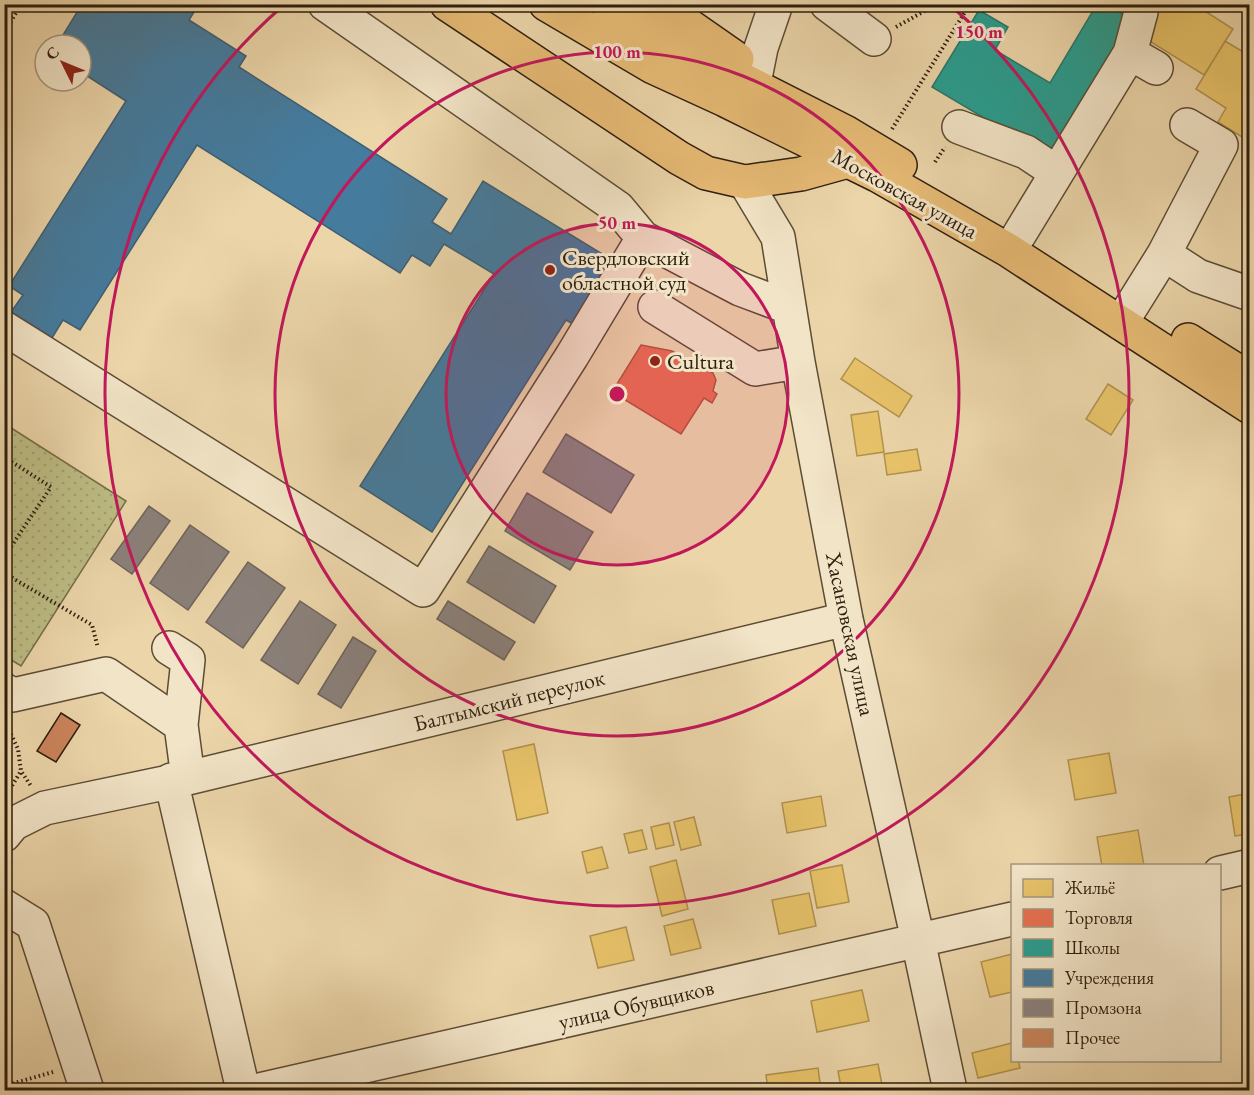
<svg xmlns="http://www.w3.org/2000/svg" width="1254" height="1095" viewBox="0 0 1254 1095" font-family="'EB Garamond',serif">
<defs>
<pattern id="park-dots" width="8" height="8" patternUnits="userSpaceOnUse" patternTransform="scale(1.5)"><rect width="8" height="8" fill="#bdbc84"/><path d="M2 2h.1M6 6h.1" fill="none" stroke="#a3a171" stroke-width="1.8" stroke-linecap="round"/></pattern>
</defs>
<rect width="100%" height="100%" fill="#ebd5a9"/>
<filter id="stains"><feTurbulence type="fractalNoise" baseFrequency=".00333" numOctaves="4"/><feColorMatrix values="0 0 0 0 .2 0 0 0 0 .09 0 0 0 0 .02 0 0 0 .5 -.17"/></filter>
<radialGradient id="worn" r=".72"><stop offset=".6" stop-color="#630" stop-opacity="0"/><stop offset="1" stop-color="#630" stop-opacity=".3"/></radialGradient>
<!-- park -->
<path fill="url(#park-dots)" stroke="#766d49" stroke-width="1.5" d="M8 426 126 501 21 666 5 656 4 431Z"/>
<!-- homes -->
<path fill="#e9c46a" stroke="#b1924e" stroke-width="1.5" d="M1158 4H1194L1233 29 1204 75 1140 35Z
M1225 41 1250 56V142L1218 122 1226 108 1196 89Z
M855 358 912 396 899 417 841 379Z
M1108 384 1133 400 1111 435 1086 419Z
M878 411 884 452 857 456 851 415Z
M917 449 921 470 887 475 884 454Z
M534 744 548 813 517 820 503 751Z
M4 750 12 755 4 768Z
M1109 753 1116 793 1075 800 1068 760Z
M1250 793V834L1235 836 1229 797Z
M821 796 826 826 787 833 782 803Z
M694 817 701 845 681 850 674 822Z
M669 823 674 845 656 849 651 827Z
M642 830 647 849 629 853 624 834Z
M1138 830 1144 866H1102L1097 837Z
M602 847 608 868 587 873 582 852Z
M676 860 688 909 662 916 650 867Z
M842 865 849 902 817 908 810 871Z
M809 893 816 926 779 934 772 900Z
M693 919 701 948 671 955 664 926Z
M626 927 634 960 598 968 590 936Z
M1012 954V992L990 997 981 962Z
M862 990 869 1021 817 1032 811 1001Z
M1012 1043V1060H1018L1020 1068 978 1078 972 1053Z
M878 1064 883 1090H825L841 1087 838 1071Z
M818 1068 821 1090H768L766 1075Z"/>
<!-- shops -->
<path fill="#e76f51" stroke="#b0573d" stroke-width="1.5" d="M641 345 672 351 713 373 716 380 713 391 717 394 712 403 704 398 681 434 612 392Z"/>
<!-- schools -->
<path fill="#2a9d8f" stroke="#2b7768" stroke-width="1.5" d="M1097 4H1106L1132 20 1050 157 932 87 979 10 1008 27 995 50 1050 83Z"/>
<!-- public -->
<path fill="#457b9d" stroke="#3e5f72" stroke-width="1.5" d="M82 4H199L189 20 246 56 239 67 447 199 432 222 451 234 483 181 617 263 578 327 566 320 432 532 360 486 494 274 444 244 430 266 412 255 400 273 197 145 80 330 63 320 52 338 11 312 23 295 9 286 126 101 81 72V61L87 51 81 47V45H77L63 35Z"/>
<!-- industry -->
<path fill="#8a817c" stroke="#6e635b" stroke-width="1.5" d="M566 434 634 475 611 513 543 472Z
M527 493 593 532 570 570 505 531Z
M149 506 170 521 132 574 111 559Z
M190 525 229 552 188 610 150 583Z
M489 546 556 586 534 623 467 582Z
M248 562 285 588 243 648 206 622Z
M300 601 336 625 298 684 261 660Z
M448 601 515 642 504 660 437 619Z
M353 637 376 651 341 708 318 694Z"/>
<!-- building -->
<path fill="#cb845c" stroke="#2e1e0e" stroke-width="1.5" d="M61 713 80 725 56 762 37 751Z"/>
<g fill="none" stroke-linecap="round" stroke-linejoin="round">
<!-- minor casing -->
<g stroke="#5d4c35" stroke-width="36">
<path id="minor" d="M325 4 618 208 643 238 740 289 788 307
M827 4 874 39
M1130 53 1141 12
M756 73 761 48 776 4
M959 127 1026 152 1056 172
M745 182 778 237 798 362 846 619 918 940 950 1090
M1019 235 1130 53 1156 68
M1164 254 1198 276 1250 294
M655 307 755 369 798 362
M1121 323 1164 254 1221 145 1187 125
M4 328 423 590 572 356 643 238
M169 648 188 660 181 725
M4 690 13 695 106 674 181 725 188 778
M171 780 243 1090
M4 835 13 824 45 808 188 778 846 619
M1220 873 1250 866
M4 906 33 924 87 1090
M259 1090 1012 919"/>
</g>
<!-- major casing -->
<g stroke="#2e1e0e" stroke-width="36">
<path id="major" d="M447 4 679 158 706 173 745 182 801 174 848 161
M546 4 653 67 725 100 877 175 1008 250 1250 407
M608 4 668 42 845 132 900 165
M658 4 737 59
M1188 340 1250 379"/>
</g>
<!-- path -->
<path stroke="#2e1e0e" stroke-width="4" stroke-dasharray="1.5 3" stroke-linecap="butt" d="M896 27 937 4
M4 34 21 4
M892 129 970 4
M935 162 945 147
M4 457 51 487 4 557
M4 573 92 625 98 648
M5 722 18 749 21 771 31 786
M5 797 21 771
M4 1086 53 1072"/>
<!-- minor -->
<use href="#minor" stroke="#f2e4c7" stroke-width="33"/>
<!-- major -->
<use href="#major" stroke="#e6ba74" stroke-width="33"/>
</g>
<!-- distance rings -->
<circle cx="617" cy="394" r="171" fill="#c2185b" fill-opacity=".12"/>
<g fill="none" stroke="#c2185b" stroke-width="3">
<circle cx="617" cy="394" r="171"/>
<circle cx="617" cy="394" r="342"/>
<path d="M950 5A512 512 0 1 1 284 5"/>
</g>
<!-- markers -->
<g fill="#8f2418" stroke="#f2e4c7" stroke-width="2">
<circle cx="550" cy="270" r="6"/>
<circle cx="655" cy="361" r="6"/>
</g>
<g text-anchor="middle" stroke-width="6" stroke-linejoin="round" paint-order="stroke">
<!-- street labels -->
<g font-size="22" fill="#2e1e0e" stroke="#f2e4c7">
<text transform="translate(905 193) rotate(29)" y="8">Московская улица</text>
<text transform="translate(851 634) rotate(78)" y="8">Хасановская улица</text>
<text transform="translate(509 700) rotate(-14)" y="8">Балтымский переулок</text>
<text transform="translate(636 1004) rotate(-13)" y="8">улица Обувщиков</text>
</g>
<!-- poi labels -->
<g font-size="22" fill="#2e1e0e" stroke="#f2e4c7" text-anchor="start">
<text x="562" y="265">Свердловский<tspan x="562" dy="25">областной суд</tspan></text>
<text x="667" y="369">Cultura</text>
</g>
</g>
<circle cx="617" cy="394" r="9" fill="#c2185b" stroke="#f2e4c7" stroke-width="3"/>
<g font-size="18" text-anchor="middle" font-weight="bold" fill="#c2185b" stroke="#f2e4c7" stroke-width="6" stroke-linejoin="round" paint-order="stroke">
<text x="979" y="38">150 m</text>
<text x="617" y="58">100 m</text>
<text x="617" y="229">50 m</text>
</g>
<!-- margin -->
<rect width="1254" height="1095" fill="none" stroke="#ebd5a9" stroke-width="24"/>
<rect x="6" y="6" width="1242" height="1083" fill="none" stroke="#2e1e0e" stroke-width="3"/>
<rect x="12" y="12" width="1230" height="1071" fill="none" stroke="#2e1e0e" stroke-width="1.5"/>
<!-- legend -->
<rect x="1011" y="864" width="210" height="198" fill="#f2e4c7" stroke="#a4957d" stroke-width="1.5"/>
<rect x="1023" y="879" width="30" height="18" fill="#e9c46a" stroke="#a4957d" stroke-width="1.5"/>
<text x="1065" y="894" font-size="18" fill="#2e1e0e">Жильё</text>
<rect x="1023" y="909" width="30" height="18" fill="#e76f51" stroke="#a4957d" stroke-width="1.5"/>
<text x="1065" y="924" font-size="18" fill="#2e1e0e">Торговля</text>
<rect x="1023" y="939" width="30" height="18" fill="#2a9d8f" stroke="#a4957d" stroke-width="1.5"/>
<text x="1065" y="954" font-size="18" fill="#2e1e0e">Школы</text>
<rect x="1023" y="969" width="30" height="18" fill="#457b9d" stroke="#a4957d" stroke-width="1.5"/>
<text x="1065" y="984" font-size="18" fill="#2e1e0e">Учреждения</text>
<rect x="1023" y="999" width="30" height="18" fill="#8a817c" stroke="#a4957d" stroke-width="1.5"/>
<text x="1065" y="1014" font-size="18" fill="#2e1e0e">Промзона</text>
<rect x="1023" y="1029" width="30" height="18" fill="#cb845c" stroke="#a4957d" stroke-width="1.5"/>
<text x="1065" y="1044" font-size="18" fill="#2e1e0e">Прочее</text>
<!-- north arrow -->
<g transform="translate(63 63) rotate(313)"><circle r="28" fill="#f2e4c7" stroke="#a4957d" stroke-width="1.5"/>
<path d="M0-4.5L10 22L0 15L-10 22Z" fill="#8f2418"/>
<text y="-9" font-size="16" font-weight="bold" text-anchor="middle" fill="#2e1e0e">С</text>
</g>
<rect width="100%" height="100%" filter="url(#stains)"/>
<rect width="100%" height="100%" fill="url(#worn)"/>
</svg>
